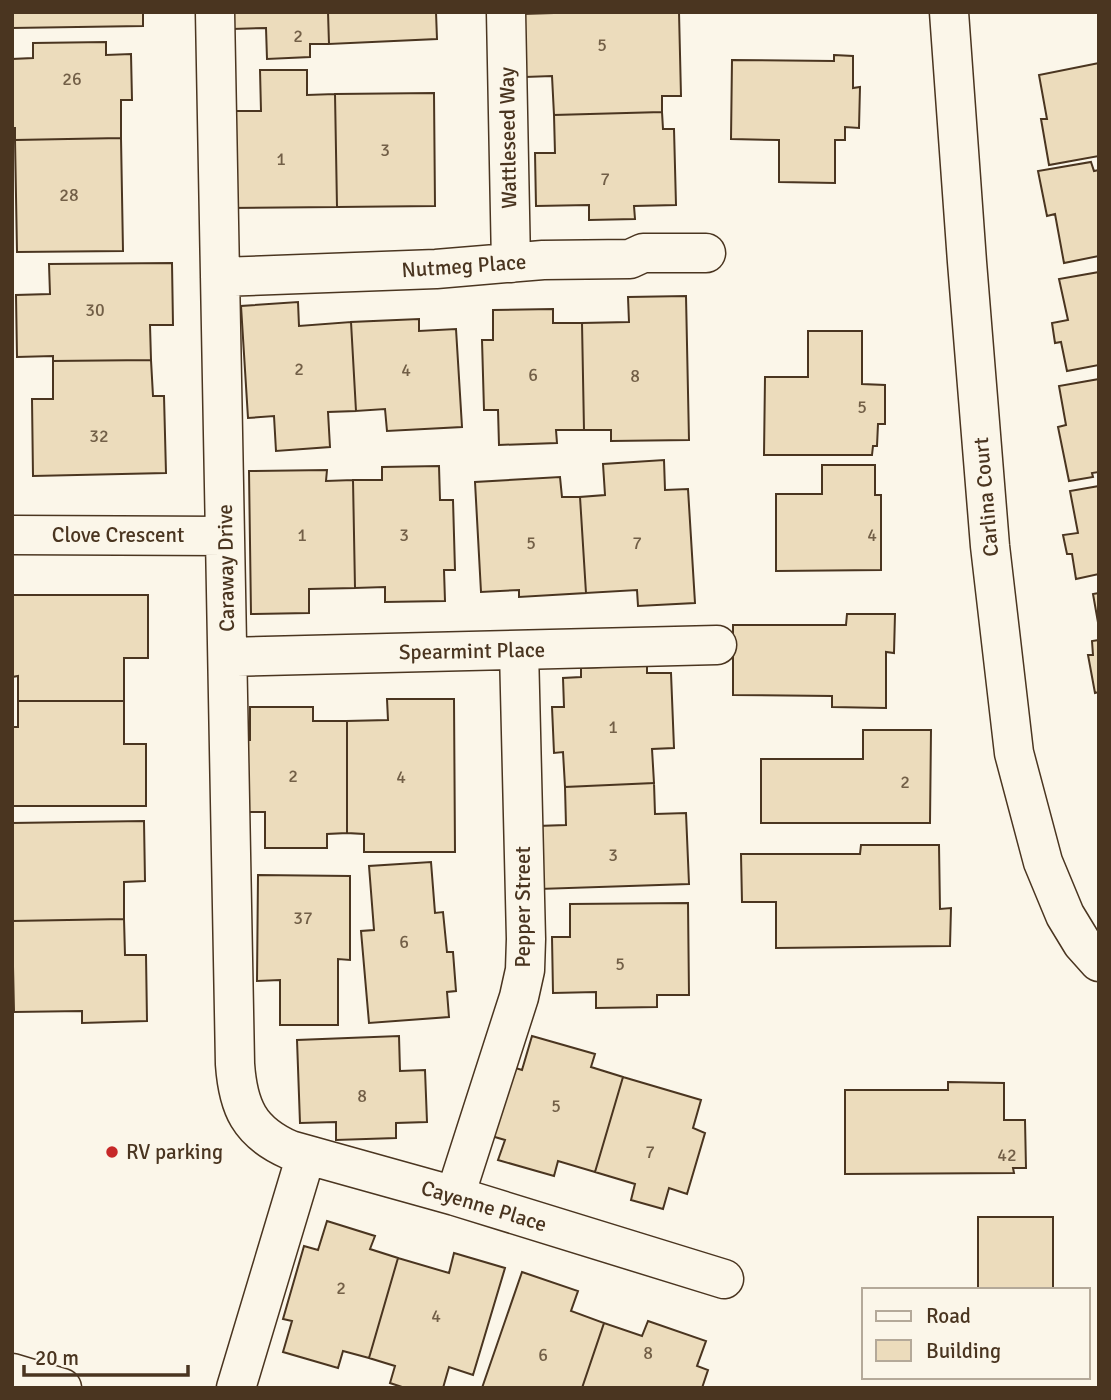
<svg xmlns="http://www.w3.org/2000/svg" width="1111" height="1400" viewBox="0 0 1111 1400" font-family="Signika,sans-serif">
<rect width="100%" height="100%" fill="#fbf6e9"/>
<!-- building -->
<path fill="#ecdcbc" stroke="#4a3520" stroke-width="2" d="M12 12H143V26L12 28Z
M231 12H328L329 44H310V57L267 59 266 28 232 29Z
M328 12H436L437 39 329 44Z
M586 12H679L681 96H662V112L554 115 552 76 525 77 522 14Z
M106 42V55L131 54 132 100H121V138L15 140V128H12V59L33 58V43Z
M834 55 853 56V88L860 87 859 128 845 127V140H835V183L779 182V140L731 139 732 60 834 61Z
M1099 63V156L1049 165 1041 119H1047L1039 75Z
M260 70H307V95L335 94 337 207 226 208V111H261Z
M434 93 435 206 337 207 335 94Z
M662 112 663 129H674L676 205 634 206 635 219 589 220V205L536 206 535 153H555L554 115Z
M121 138 123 251 17 252 15 140Z
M1091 162 1094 171 1099 170V256L1064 263 1055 214 1047 216 1038 171Z
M172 263 173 325H150L151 360 53 361V356L17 357 16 295 50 294 49 264Z
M1099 272V365L1067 371 1061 342 1055 343 1052 323 1068 320 1059 279Z
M686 296 689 440 611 441V430H584L582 323 629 322 628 297Z
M298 302 299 326 351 322 356 411 328 412 330 447 276 451 274 416 248 418 241 306Z
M553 309V323H582L584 430H556L557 443 499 445 498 410H484L482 340H493V310Z
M419 319V331L456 329 462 427 387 431 385 409 356 411 351 322Z
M808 331H862V384L885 385V424H878L877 446H873L872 455H764L765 377H808Z
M151 360 153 396H164L166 473 33 476 32 399H53V361Z
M1099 379V472L1092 473 1093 477 1069 481 1058 427 1066 425 1059 386Z
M664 460 665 490 688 489 695 603 638 606 637 590 586 593 580 497 605 495 603 464Z
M822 465H875V495H881V570L776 571V494H822Z
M439 466 440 500H453L455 570H444L445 601 385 602V587L355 588 353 480H382V467Z
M327 470 326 481 353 480 355 588 309 589V613L251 614 249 471Z
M560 477 562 497H580L586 593 519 597V590L481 592 475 482Z
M1099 486V574L1076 579 1072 554H1067L1063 535 1078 533 1070 491Z
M1099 593V628L1093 594Z
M12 595H148V658H124V701H18V676L12 677Z
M847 614H895L894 653 886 652V708L832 707V696L733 695V625H846Z
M1099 640V692L1095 693 1088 655H1093L1092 641Z
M647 665V673H671L674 748 652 749 654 783 565 787 563 752 554 753 552 707H564L563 678 581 677V668Z
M387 699H454L455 852H364V834L347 833V721L388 720Z
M18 701H124V744H146V806H12V727H18Z
M250 707H313V721H347V833L327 834V848H265V812H239L240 740H250Z
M863 730H931L930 823H761V759H863Z
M654 783 655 814 686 813 689 884 539 889 537 826 566 825 565 787Z
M144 821 145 881 124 882V919L12 921V823Z
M861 845H939L940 909 951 908 950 946 776 948V902H742L741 854H860Z
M431 862 435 913 443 912 447 952H453L456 991 447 992 449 1017 369 1023 361 931 374 930 369 866Z
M258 875 350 876V960L338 959V1025H280V980L257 981Z
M688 903 689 995H657V1007L596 1008V992L553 993 552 937H570V904Z
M124 919 125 955H146L147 1021 82 1023V1011L14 1012 12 921Z
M399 1036 400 1071 425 1070 427 1122 396 1123V1138L336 1140V1122L300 1123 297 1040Z
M532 1036 595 1054 591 1067 623 1077 595 1172 558 1161 554 1176 498 1160 505 1140 488 1135 509 1066 522 1070Z
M623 1077 701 1100 693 1128 705 1133 687 1194 669 1188 663 1209 631 1200 635 1184 595 1172Z
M948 1082 1004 1083V1120H1025L1026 1168H1013L1014 1173 845 1174V1090H948Z
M978 1217H1053V1290H978Z
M327 1221 375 1236 370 1249 398 1258 369 1358 343 1351 338 1368 283 1352 292 1321 283 1319 304 1246 318 1250Z
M454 1253 505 1268 473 1375 449 1367 443 1388H405L390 1383 395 1366 369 1358 398 1258 449 1273Z
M522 1272 578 1291 571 1311 604 1323 582 1388H482Z
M648 1321 706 1341 697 1366 708 1370 702 1388H582L604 1323 642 1336Z"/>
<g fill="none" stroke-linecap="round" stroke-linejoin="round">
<!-- street casing -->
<g stroke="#4a3520" stroke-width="41">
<path id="street" d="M215 12 235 1064C238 1107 249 1132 290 1150L455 1196 724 1279
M506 12 511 263
M949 12 967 262 990 546 1014 753 1043 862 1065 915 1082 943 1099 962
M220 277 436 269 543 260 630 259 643 253H706
M12 535 225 536
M228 657 717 645
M455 1196 519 997 525 970 526 939 519 650
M12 1373 62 1388
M236 1388 306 1155"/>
</g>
<!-- street -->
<use href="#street" stroke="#fbf6e9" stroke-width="38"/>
</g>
<!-- markers -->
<circle fill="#c62828" stroke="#fbf6e9" stroke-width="2.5" cx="112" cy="1152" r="7"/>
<g text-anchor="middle" stroke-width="5" stroke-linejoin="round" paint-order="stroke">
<!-- number labels -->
<g font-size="18" fill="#725f47">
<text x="298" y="42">2</text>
<text x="602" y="51">5</text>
<text x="72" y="85">26</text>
<text x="385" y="156">3</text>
<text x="281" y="165">1</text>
<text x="605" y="185">7</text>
<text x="69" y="201">28</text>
<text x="95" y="316">30</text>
<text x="299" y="375">2</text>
<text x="406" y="376">4</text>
<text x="533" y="381">6</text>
<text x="635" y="382">8</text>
<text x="862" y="413">5</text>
<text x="99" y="442">32</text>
<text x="302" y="541">1</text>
<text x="404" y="541">3</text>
<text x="872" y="541">4</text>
<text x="531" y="549">5</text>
<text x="637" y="549">7</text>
<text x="613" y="733">1</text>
<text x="293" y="782">2</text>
<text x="401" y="783">4</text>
<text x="905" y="788">2</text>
<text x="613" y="861">3</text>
<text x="303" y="924">37</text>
<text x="404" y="948">6</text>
<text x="620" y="970">5</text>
<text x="362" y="1102">8</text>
<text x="556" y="1112">5</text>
<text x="650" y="1158">7</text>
<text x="1007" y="1161">42</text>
<text x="341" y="1294">2</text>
<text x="436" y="1322">4</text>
<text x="648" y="1359">8</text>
<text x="543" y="1361">6</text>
</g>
<!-- street labels -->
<g font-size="21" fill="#4a3520" stroke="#fbf6e9">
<text transform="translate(508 138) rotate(-91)" y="7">Wattleseed Way</text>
<text transform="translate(464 266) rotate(-4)" y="7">Nutmeg Place</text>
<text transform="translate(986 497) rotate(-95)" y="7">Carlina Court</text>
<text x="118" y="542">Clove Crescent</text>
<text transform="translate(226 568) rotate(-91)" y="7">Caraway Drive</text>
<text transform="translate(472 651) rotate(-1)" y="7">Spearmint Place</text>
<text transform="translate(523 907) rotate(-90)" y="7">Pepper Street</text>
<text transform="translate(484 1206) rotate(17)" y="7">Cayenne Place</text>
</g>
<!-- poi labels -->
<g font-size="21" fill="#4a3520" stroke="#fbf6e9" text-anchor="start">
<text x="126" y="1159">RV parking</text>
</g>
</g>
<!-- border -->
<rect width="1111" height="1400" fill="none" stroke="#4a3520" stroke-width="28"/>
<!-- legend -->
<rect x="862" y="1288" width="228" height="91" fill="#fbf6e9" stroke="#b4a999" stroke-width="2"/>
<rect x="876" y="1311" width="35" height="10" fill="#fbf6e9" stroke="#b4a999" stroke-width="2"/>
<text x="926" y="1323" font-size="21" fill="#4a3520">Road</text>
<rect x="876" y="1340" width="35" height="21" fill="#ecdcbc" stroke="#b4a999" stroke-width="2"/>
<text x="926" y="1358" font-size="21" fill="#4a3520">Building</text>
<!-- scale -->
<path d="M24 1365v10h164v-10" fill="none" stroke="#4a3520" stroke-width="3.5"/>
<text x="35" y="1365" font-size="21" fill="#4a3520" stroke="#fbf6e9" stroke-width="5" paint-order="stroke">20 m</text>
</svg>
